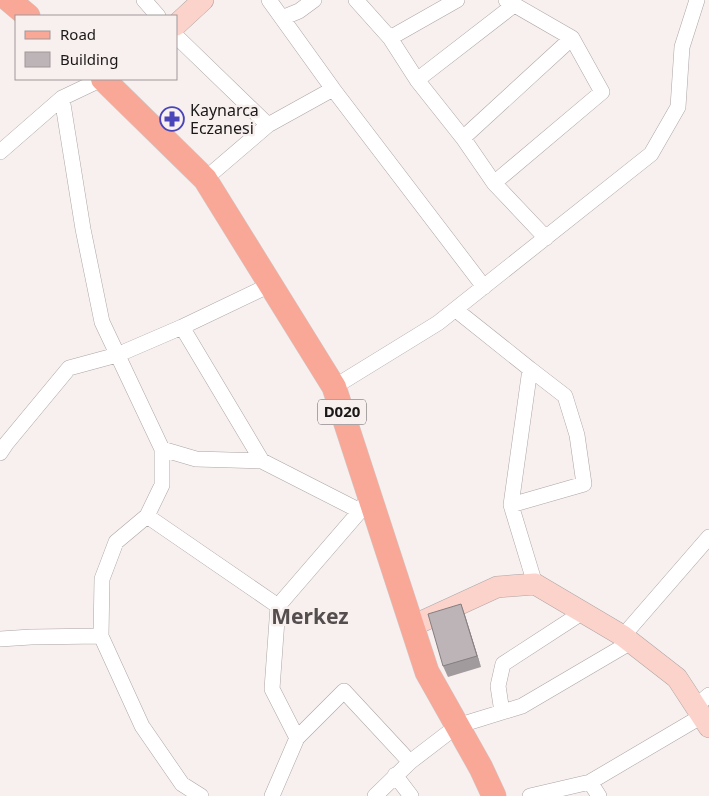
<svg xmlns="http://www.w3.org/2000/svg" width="709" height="796" viewBox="0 0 709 796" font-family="'Noto Sans',sans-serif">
<rect width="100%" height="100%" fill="#f8efef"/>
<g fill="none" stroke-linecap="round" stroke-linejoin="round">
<!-- street casing -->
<g stroke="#ada5a5" stroke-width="16">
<path id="street" d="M144 0 158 16
M269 0 333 89 484 287
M356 0 390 38 417 80 463 138 494 183 546 238
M282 18 299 11 314 0
M176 36 268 125
M390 38 457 0
M417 80 514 5
M62 98 83 229 102 322 162 449V485L147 516 116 542 102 579 101 636 142 726 182 784 201 796
M463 138 572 38
M0 152 62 98 102 79
M205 179 268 125 333 89
M494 183 602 92 572 38 506 0
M456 310 530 369 511 505 535 584
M334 387 438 323 651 154 678 107 682 47 697 0
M162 449 196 459 262 461 360 511
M0 453 6 444 69 368 117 355 182 327
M262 461 182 327 270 285
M511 505 584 484 577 435 565 396 530 369
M147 516 278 606 272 689 297 738 272 796
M278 606 360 511 364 504
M623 636 709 537
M0 639 31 637 101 636
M696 706 709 695
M502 712 498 686 503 664 583 612
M297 738 344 691 410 762 457 726 522 706 631 642
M395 775 411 796
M590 782 599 796
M375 796 410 762
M530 796 590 782 702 716"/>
</g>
<!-- secondary casing -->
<g stroke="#ada5a5" stroke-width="22">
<path id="secondary" d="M176 25 203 0
M412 626 497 587 535 584 623 636 677 678 709 727"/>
</g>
<!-- primary casing -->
<g stroke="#cdcccc" stroke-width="25">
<path id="primary" d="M9 0 28 16
M103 79 205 179 334 387 427 672 481 768 494 796"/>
</g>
<!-- street -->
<use href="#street" stroke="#fff" stroke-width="15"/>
<!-- secondary -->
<use href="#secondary" stroke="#fcd3ca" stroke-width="21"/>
<!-- primary -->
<use href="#primary" stroke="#f9a796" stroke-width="24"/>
</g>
<!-- wall -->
<path fill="#a29b9d" d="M461 604 481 667 448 677 443 666Z"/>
<!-- shaded-wall -->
<path fill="#847e80" d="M461 604 465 615 481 667 477 656Z"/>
<!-- building -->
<path fill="#bcb4b7" stroke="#847e80" d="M461 604 477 656 443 666 428 614Z"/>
<!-- icons -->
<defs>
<g id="pharmacy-ring" transform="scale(1.25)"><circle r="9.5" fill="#f8efef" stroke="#4944ba" stroke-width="1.5"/><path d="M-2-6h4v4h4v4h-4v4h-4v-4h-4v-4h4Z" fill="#4944ba"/></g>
</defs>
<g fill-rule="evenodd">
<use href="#pharmacy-ring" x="172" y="119"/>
</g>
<g text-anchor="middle" stroke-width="5" stroke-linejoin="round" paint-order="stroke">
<!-- shield labels -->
<rect fill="#f8efef" stroke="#5d5858" stroke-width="1" x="318" y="399.5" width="48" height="25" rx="4"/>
<g font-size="15" font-weight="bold" fill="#1b1818">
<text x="342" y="417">D020</text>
</g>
<!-- poi labels -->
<g font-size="16" fill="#1b1818" stroke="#f8efef" text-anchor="start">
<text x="190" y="116">Kaynarca<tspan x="190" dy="18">Eczanesi</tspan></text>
</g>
<!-- district labels -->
<g font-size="21" font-weight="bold" fill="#554e4e" stroke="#f8efef">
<text x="310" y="624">Merkez</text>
</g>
</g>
<!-- legend -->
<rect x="15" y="15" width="162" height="65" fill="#f8efef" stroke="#a09999"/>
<rect x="25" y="31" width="25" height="8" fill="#f9a796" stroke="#a09999"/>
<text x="60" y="40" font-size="15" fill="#1b1818">Road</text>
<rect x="25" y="52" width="25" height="15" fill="#bcb4b7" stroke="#a09999"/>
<text x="60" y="65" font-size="15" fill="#1b1818">Building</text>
</svg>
